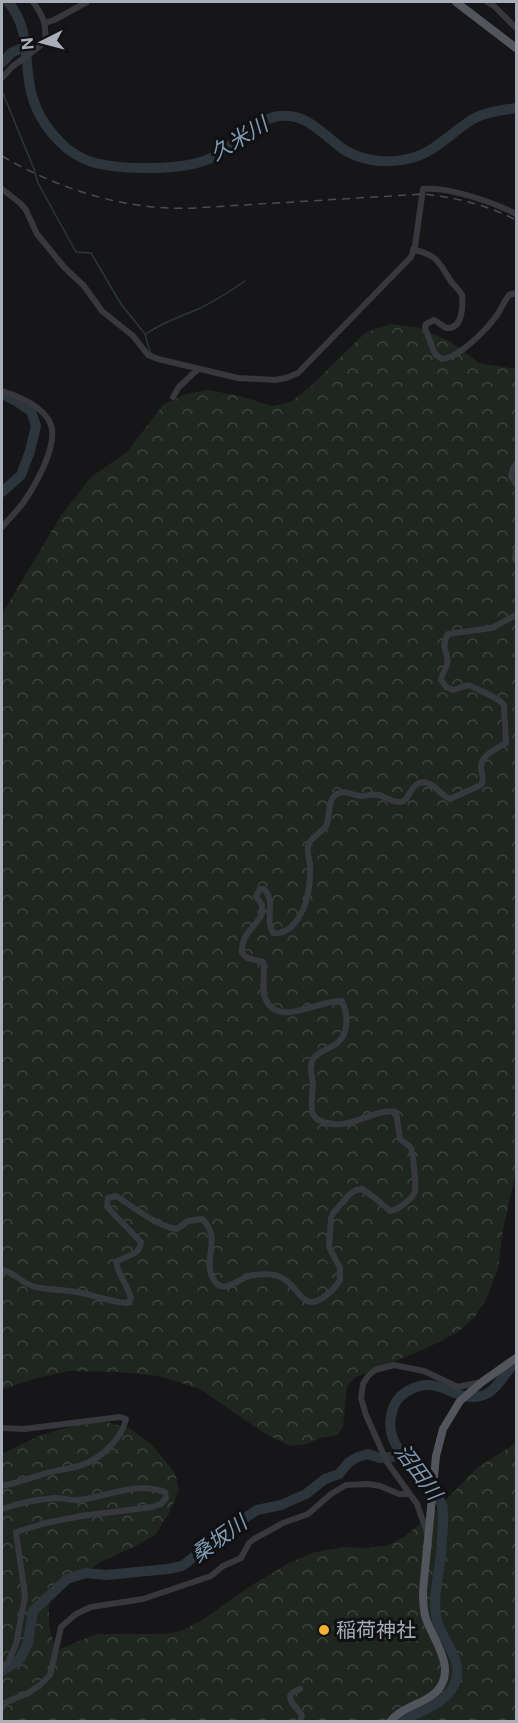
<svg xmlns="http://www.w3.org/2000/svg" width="518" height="1723" viewBox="0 0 518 1723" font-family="'Public Sans','Noto Sans JP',sans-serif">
<defs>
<pattern id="forest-crowns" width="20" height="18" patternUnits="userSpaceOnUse" patternTransform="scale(1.5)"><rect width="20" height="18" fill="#1e261f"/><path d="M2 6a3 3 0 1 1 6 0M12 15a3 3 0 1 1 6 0" fill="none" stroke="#3c433d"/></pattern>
</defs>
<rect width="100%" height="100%" fill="#161618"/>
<!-- forest -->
<path fill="url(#forest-crowns)" d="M391 324 421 328 451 342 479 363 516 369V1173L503 1229 498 1269 487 1297 475 1317 458 1332 427 1348 356 1377 347 1386 343 1427 337 1435 320 1438 307 1444 291 1446 267 1435 200 1389 159 1376 118 1372 69 1371 33 1379 2 1390V614L60 517 91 477 127 452 163 405 186 394 207 390 236 395 272 406 291 402 311 386 366 332Z
M106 1422 129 1428 152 1445 175 1473 179 1490 169 1513 156 1534 134 1547 102 1561 51 1596C47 1616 48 1633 58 1650L96 1634H165L181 1631 202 1620 252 1585 289 1563 315 1552 345 1547 368 1548 389 1545 407 1535 441 1505 477 1468 516 1443V1721L2 1722V1454L39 1436 71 1426Z"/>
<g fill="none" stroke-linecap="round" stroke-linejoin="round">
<!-- stream -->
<path stroke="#2c353c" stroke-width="1.5" d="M2 91 34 169 38 183 76 252 91 253 121 304 145 334 150 352 152 354
M146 334C163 322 177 318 196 310 214 302 229 292 245 281"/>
<!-- river -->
<path stroke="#2c353c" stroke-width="10" d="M8 2C30 28 24 56 30 87 34 109 45 127 60 142 69 152 82 159 95 163 124 170 184 171 211 158 235 147 252 119 280 116 309 113 324 137 346 151 366 162 390 164 412 158 435 152 453 131 473 119 486 112 502 110 516 108
M2 63 11 53 26 46
M2 394 16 401 31 411 36 426 30 451 21 475 2 492
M2 1671 20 1659 28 1643 33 1611 67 1579 86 1573 106 1575 168 1569 182 1566 245 1518 257 1510 281 1505 306 1494 325 1479 339 1474 349 1462 358 1457 368 1454 380 1458 403 1456
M399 1722C418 1712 450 1703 456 1680 463 1657 439 1637 436 1616 433 1597 438 1579 440 1561 442 1549 442 1537 443 1525 443 1516 444 1511 441 1503 427 1469 376 1450 394 1406 400 1391 421 1382 436 1386 453 1390 469 1404 488 1393 496 1389 506 1373 512 1366L516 1363"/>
<!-- minor -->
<path stroke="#37383d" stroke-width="6" d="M487 2 494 6 516 28
M45 23 54 20 87 2
M2 78 12 67 45 42C47 25 43 15 33 2
M2 189 20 203 26 210 37 234 64 267 84 286 102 311 133 336 148 355 158 359 238 378 275 380 286 378 298 373 411 257 415 246 423 189C448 186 495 203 516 214
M413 249C437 256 438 260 450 280 454 286 459 289 462 295 463 305 463 329 447 328 442 327 439 322 434 320L426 324 425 328 435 354 442 359C458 358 484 332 494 319 500 312 503 303 509 295L516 293
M2 391C18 396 44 406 51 425 58 446 35 486 23 503 17 511 9 519 2 527
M173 397 179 387 198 369
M516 464 513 468 511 476 516 484
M516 551 515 559 516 561
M2 1270C13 1271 19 1281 30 1285 45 1291 61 1289 77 1292 94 1295 110 1302 128 1303L131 1299C128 1284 119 1278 116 1262 126 1255 140 1256 141 1242L107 1207 108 1198 116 1196C132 1206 158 1227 177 1229L188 1221 202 1219C224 1238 199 1263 216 1283 225 1294 242 1276 253 1275 264 1274 275 1273 284 1279 300 1289 303 1312 324 1297 331 1292 336 1287 340 1280V1268L329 1247 331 1218 333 1213 350 1194 356 1190 362 1189 375 1198 390 1211C398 1210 413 1199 415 1191 416 1186 413 1152 411 1148 409 1145 403 1142 400 1139L396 1112C381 1107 353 1127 333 1124 305 1121 312 1106 313 1086 313 1077 308 1068 313 1059 318 1052 326 1050 333 1046 349 1037 349 1017 342 1001 320 999 279 1028 266 1000 260 988 266 974 263 962L247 958 242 953C240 935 255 928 262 914V905L256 896 260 889H264C277 903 264 918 273 933 282 934 288 931 294 924 308 907 311 886 310 864 309 858 307 851 308 846 309 838 322 833 326 826 331 816 326 798 339 793 347 790 353 796 361 796 368 796 372 793 379 795 386 797 393 803 401 802 409 801 410 786 419 783 433 779 439 795 450 799L481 785C485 778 481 774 481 766 482 755 497 748 506 743L504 705C500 698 478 690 469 685L453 690 446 687 441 680C442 674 445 670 447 665 450 653 439 649 448 634L492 628 516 615
M2 1428 24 1429 120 1417 126 1419C122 1439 100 1460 79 1466 68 1469 57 1470 47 1473 31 1478 17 1483 2 1486
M2 1509C19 1503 37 1499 56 1498 64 1498 71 1501 79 1500 107 1497 136 1481 165 1492L166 1498 161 1504 152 1507 81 1516 46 1523 16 1532 25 1596 16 1644 8 1663 2 1666
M428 1535 417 1504 387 1462 366 1415 361 1398 363 1384 368 1376 375 1370 394 1365 424 1371 458 1387 481 1382
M300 1689 292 1693 290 1697 292 1703 302 1715 300 1722
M2 1704 28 1693 40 1685 50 1675 61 1627 76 1614 91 1607 143 1599 211 1576 223 1566 241 1558 249 1543 254 1539 283 1523 308 1514 331 1494 346 1485 368 1484 380 1486 399 1494H409"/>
<!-- major -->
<path stroke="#53555c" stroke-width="8" d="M456 2 516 48
M390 1722C402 1706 423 1705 436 1692 458 1670 434 1641 426 1619 423 1610 423 1600 423 1591L436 1456 443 1429 460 1401 482 1382 516 1358"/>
<!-- rail -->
<path stroke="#4a4c52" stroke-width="1.5" stroke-dasharray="8 6" stroke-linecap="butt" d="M2 156C60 190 127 211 195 208L423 194C457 198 485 204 516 220"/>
</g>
<!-- markers -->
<circle fill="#f2b134" stroke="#111113" stroke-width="2" cx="324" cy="1630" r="6"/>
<g text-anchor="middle" stroke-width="6" stroke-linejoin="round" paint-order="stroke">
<!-- poi labels -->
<g font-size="20" fill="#a8adb8" stroke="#111113" text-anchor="start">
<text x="336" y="1637">稲荷神社</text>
</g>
<!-- water labels -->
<g font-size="21" font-style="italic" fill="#7f9bb3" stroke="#111113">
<text transform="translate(239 139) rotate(-31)" y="7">久米川</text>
<text transform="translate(418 1472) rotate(54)" y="7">沼田川</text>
<text transform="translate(219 1539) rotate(-36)" y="7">桑坂川</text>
</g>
</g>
<!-- border -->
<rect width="518" height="1723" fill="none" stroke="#a8adb8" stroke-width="6"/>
<!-- north arrow -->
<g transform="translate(42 42) rotate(264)" stroke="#111113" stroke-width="4.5" paint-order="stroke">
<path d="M0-4.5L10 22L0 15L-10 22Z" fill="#a8adb8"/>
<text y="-9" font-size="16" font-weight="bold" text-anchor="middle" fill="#a8adb8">N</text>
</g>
</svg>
